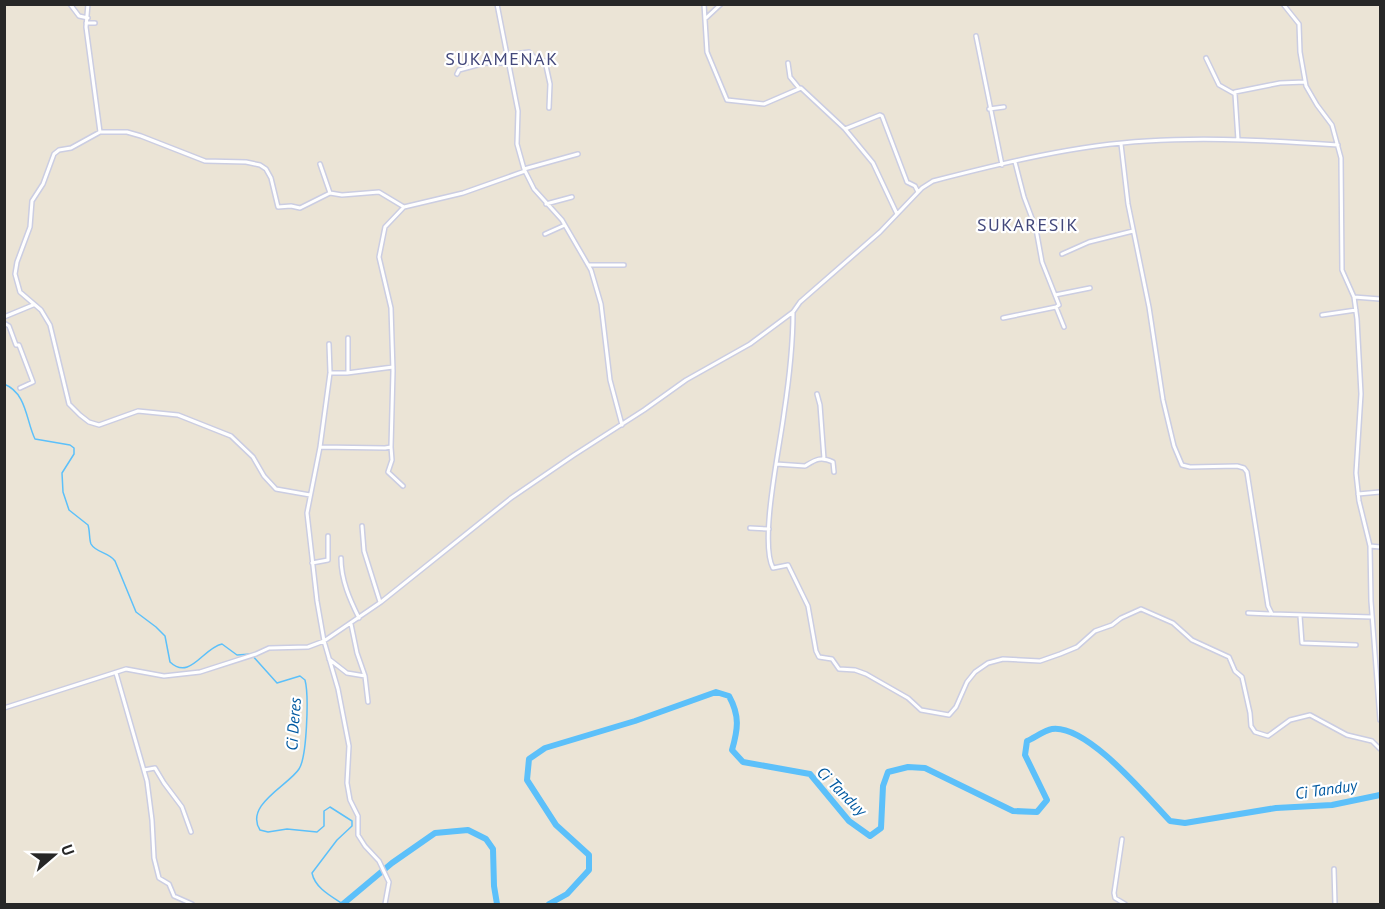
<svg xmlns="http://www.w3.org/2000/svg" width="1385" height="909" viewBox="0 0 1385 909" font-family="'PT Sans',sans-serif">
<rect width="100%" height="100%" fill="#ebe4d6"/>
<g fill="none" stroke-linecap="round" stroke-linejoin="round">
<!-- stream -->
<path stroke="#5cc0fa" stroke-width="1.5" d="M4 384C27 393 26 421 35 439L70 445 74 448V454L62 473 63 492 69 510 88 525C90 531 89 539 91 544 96 553 109 552 115 561L136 612 156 627 165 636 170 662C190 681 203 648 222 644L237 655 251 654 277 683 300 676 305 680C309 695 307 757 299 769 289 785 244 805 260 830L268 832 287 829 317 832 324 826V811L330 807 352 821V826L337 840 312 873C315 888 331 896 343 904"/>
<!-- river -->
<path stroke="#5cc0fa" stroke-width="6" d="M343 904 392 863 435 833 468 830 486 839 493 849 494 886 497 904
M549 904 567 894 589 870V855L556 825 527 780 529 759 545 748 635 721 716 692 729 696C740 716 738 729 732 750L743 762 810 774 849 821 870 836 881 828 883 786 888 772 908 767 925 768 1013 811 1037 812 1047 800 1025 755 1027 741C1034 738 1045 730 1052 729 1087 724 1147 797 1170 821L1185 823 1276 808 1332 805 1380 795"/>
<!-- minor casing -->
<g stroke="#cbcde2" stroke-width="6">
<path id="minor" d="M70 4 79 16 88 18
M88 4 86 27 100 132
M497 4 518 111 517 144 524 169 534 189 562 220 591 270 601 304 610 380 622 425
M704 4 707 52 727 100 764 104 801 88 845 129 873 163 897 214
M1283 4 1299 24 1300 52 1306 86 1317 105 1332 125 1341 158 1342 270 1354 297 1357 319 1361 394 1356 473 1359 501 1370 546 1371 601 1380 720
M705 19 721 4
M86 23H95
M976 36 1002 165
M506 55 529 52 537 60 545 61 550 84 549 108
M1206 58 1219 85 1235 94 1238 140
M788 63 790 77 799 88
M457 74 459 70 485 63H508
M1235 92 1280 83 1305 82
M989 109 1004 107
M845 129 880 115 882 116 907 182 915 186 918 192
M1121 144 1128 204 1149 307 1163 400 1174 446 1182 465 1190 467 1237 466 1244 468 1247 472 1268 606 1272 614 1372 617
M320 164 330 193 342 195 379 192 404 207
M524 169 578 154
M546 204 572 197
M545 234 565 225
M1062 254 1089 242 1133 231
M588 265H624
M1055 295 1090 288
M1354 297 1380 299
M1056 307 1064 327
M793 312C793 346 789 380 784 413 780 446 759 542 773 568L788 565 808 606 816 651 819 657 832 659 839 669 855 670 866 674 908 698 921 710 949 715 956 707 967 682 975 672 988 663 1003 659 1040 661 1060 654 1077 647 1095 631 1112 625 1121 618 1141 609 1173 623 1192 640 1229 657 1235 671 1242 677 1250 713 1251 726 1255 732 1268 736 1290 720 1310 715 1347 735 1372 741 1380 749
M1322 315 1356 310
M4 317 33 305
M1003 318 1056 307 1059 305 1042 262 1036 229 1024 197 1015 162
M4 323 9 326 16 345H19L33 382 20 388
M348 338V372
M329 344 330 372
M817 394 820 405 824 459
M320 447 330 373H347L393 367
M391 447 392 460 388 472 403 486
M776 464 805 466C815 460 820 456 833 462L834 472
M1358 494 1380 492
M310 495 276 489 264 476 253 457 231 436 178 415 138 411 99 425 89 422 80 415 69 404 50 325 41 310 20 292 15 274 17 262 30 227 32 201 43 184 54 154 59 150 71 148 100 132H127L141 136 205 161 246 162 260 165 266 169 271 178 278 207 291 206 300 208 330 193
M362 526 364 551 380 602
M750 528 769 529
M1370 546 1380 547
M341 558C341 580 350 600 359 618
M312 563 328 560V536
M1248 613 1270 614
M1300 616 1302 643 1356 645
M351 624 357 653 365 676 368 702
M329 659 347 673 365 676
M116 673 147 781 152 820 154 858 159 878 169 884 174 896 192 904
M4 708 126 669 164 676 200 672 256 654 269 648 308 647 324 641 381 602 511 498 574 455 644 410 686 380 750 344 793 312 800 302 880 232 922 188 933 181C1003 163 1075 145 1147 141 1211 137 1275 141 1338 145
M144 770 155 768 164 783 182 807 191 832
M1122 839 1114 893 1115 898 1125 904
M1334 869 1335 904
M385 904 389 882 379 861 365 846 358 835V816L350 800 347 783 349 746 338 689 324 641 317 601 307 513 320 447 385 448 391 447 393 371 391 308 379 257 385 227 404 207 463 193 525 171"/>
</g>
<!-- minor -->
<use href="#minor" stroke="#fff" stroke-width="3"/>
</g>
<g text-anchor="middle" stroke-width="4.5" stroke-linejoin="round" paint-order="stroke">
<!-- water labels -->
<g font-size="16" font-style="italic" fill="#0059a1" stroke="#fff">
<text transform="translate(293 724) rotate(-86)" y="6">Ci Deres</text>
<text transform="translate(1326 789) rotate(-8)" y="6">Ci Tanduy</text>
<text transform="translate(842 791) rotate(45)" y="6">Ci Tanduy</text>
</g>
<!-- quarter labels -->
<g font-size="18" letter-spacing="1.5" fill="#43487b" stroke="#fff">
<text x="502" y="65">SUKAMENAK</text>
<text x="1028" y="231">SUKARESIK</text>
</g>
</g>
<!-- border -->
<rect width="1385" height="909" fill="none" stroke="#272727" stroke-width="12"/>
<!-- north arrow -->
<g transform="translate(54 855) rotate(70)" stroke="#ffffff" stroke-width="4.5" paint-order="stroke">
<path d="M0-4.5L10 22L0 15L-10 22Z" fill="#272727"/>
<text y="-9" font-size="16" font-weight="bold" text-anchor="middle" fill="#272727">U</text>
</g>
</svg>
